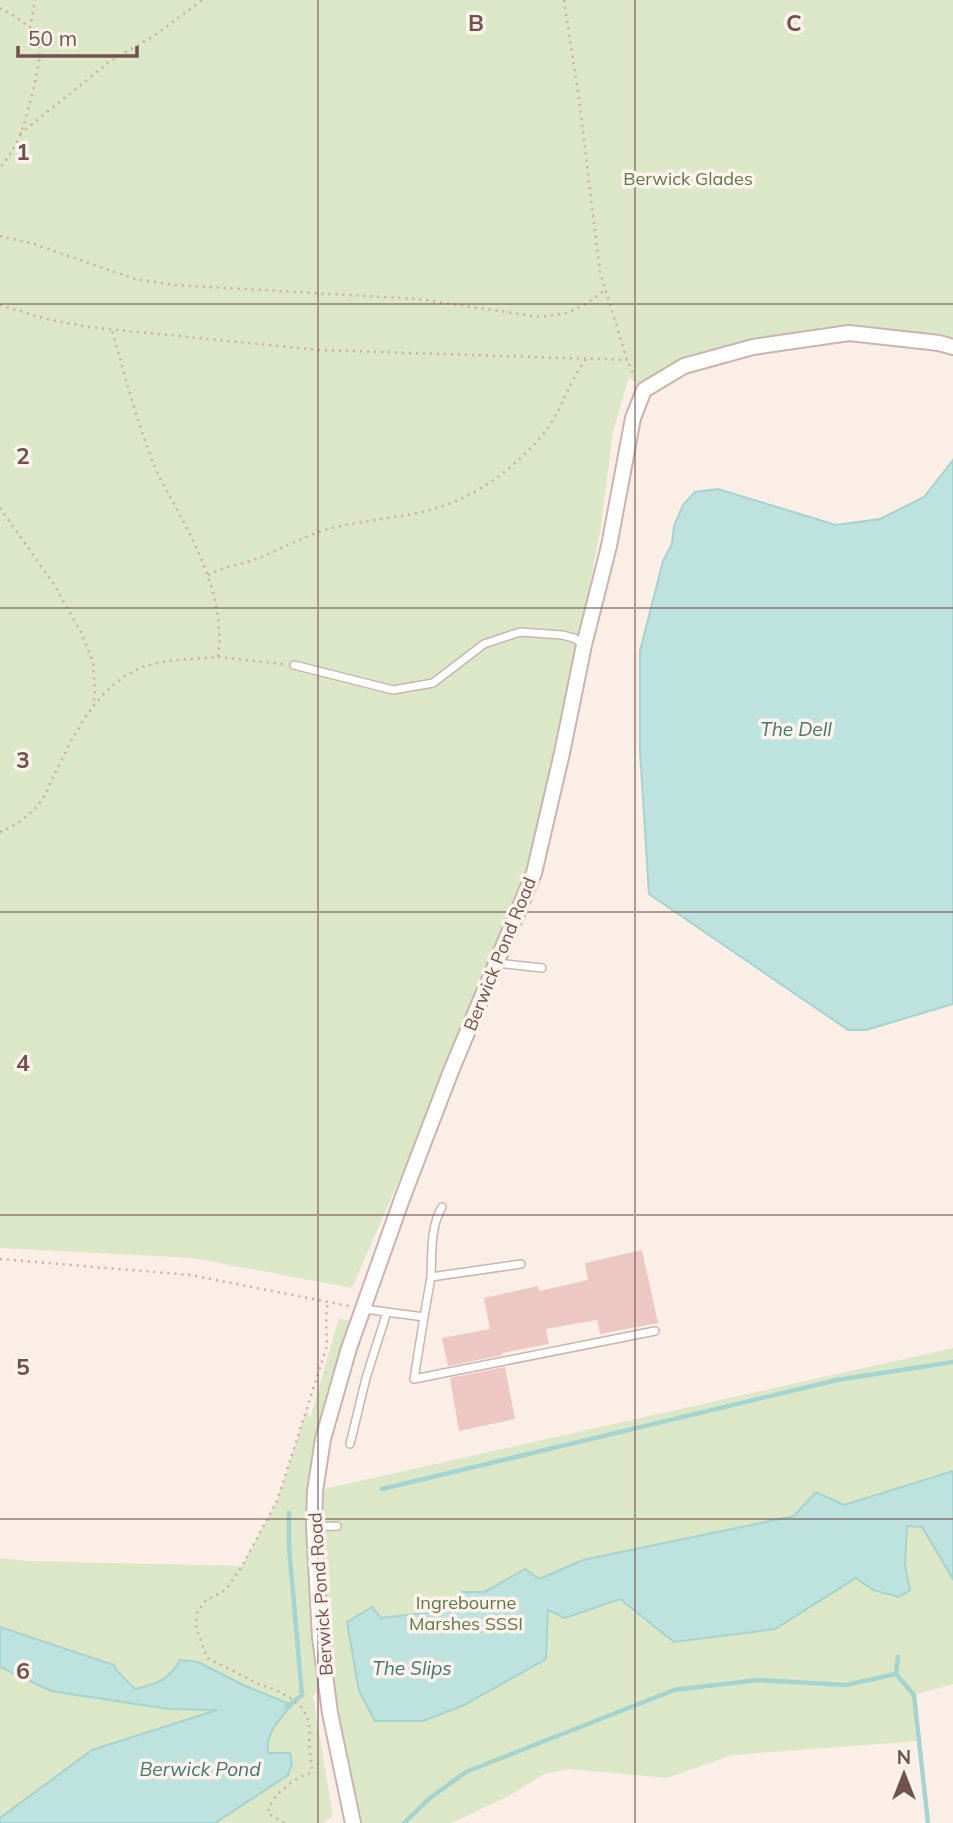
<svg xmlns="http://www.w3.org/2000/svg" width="953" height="1823" viewBox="0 0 953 1823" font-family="Mulish,sans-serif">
<rect width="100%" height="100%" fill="#faeee7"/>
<!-- green -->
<path fill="#dce7c7" d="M0 0H953V347L849 333 684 366 644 390 629 377 613 431 601 526 577 653 562 753 519 897 484 985 352 1288 193 1258 0 1248Z
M339 1318 352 1322 314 1443 324 1489 953 1348V1684L914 1695 919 1741 732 1755 667 1778 569 1769 544 1774 509 1796 451 1823H353L326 1684 313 1696 333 1816 323 1823H0V1558L26 1561 242 1566 277 1501 307 1409 310 1419Z"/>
<!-- water -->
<path fill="#bee2de" stroke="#a5d3cf" stroke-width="2" d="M953 460V1004L866 1030H848L649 894 640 751V651L663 561 672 544 674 526 683 505 695 492 718 489 836 525 880 519 924 497Z
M953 1471V1579L922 1527 907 1526 905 1565 910 1590 899 1597 873 1590 856 1578 775 1629 674 1642 620 1599 565 1618 548 1610 546 1659 464 1705 423 1721H375L359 1691 347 1622 372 1607 381 1618 443 1611 462 1592H484L525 1569 539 1579 583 1560 794 1516 816 1492 844 1505Z
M0 1627 114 1665 117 1671 135 1689C157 1684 169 1680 180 1660L198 1662 243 1685 292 1705C280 1719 265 1733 268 1753H290L292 1764 288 1775 215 1823H0V1818L92 1750 217 1710 169 1709 51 1691 0 1667Z"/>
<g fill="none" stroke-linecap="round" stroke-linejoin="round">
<!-- stream -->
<path stroke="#a5d3cf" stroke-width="4.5" d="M382 1489 837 1380 953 1362
M898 1657 896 1674 914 1695 928 1823
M286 1707 302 1695 289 1547V1513
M404 1823 430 1798 466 1772 674 1690 758 1680 846 1685 896 1674"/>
</g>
<!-- building -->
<path fill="#edc8c2" d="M642 1250 658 1323 600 1334 597 1320 546 1329 549 1344 502 1353V1355L448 1366 442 1338 490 1329 484 1298 538 1286 539 1291 588 1280 585 1263Z
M505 1367 515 1419 459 1431 450 1378Z"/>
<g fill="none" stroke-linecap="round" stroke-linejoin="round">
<!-- lane casing -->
<g stroke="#cbb4ae" stroke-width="10">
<path id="lane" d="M294 665 393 690 433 683 484 644 520 632 562 635 574 638 583 644
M497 963 542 968
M431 1277C432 1253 430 1228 442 1207
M364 1309 424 1317 414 1379 655 1331
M424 1317 431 1277 521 1264
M350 1444 366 1378 387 1312
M314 1527 337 1526"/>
</g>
<!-- street casing -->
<g stroke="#cbb4ae" stroke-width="18">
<path id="street" d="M353 1823 330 1713 320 1637 314 1527 315 1491 323 1439 349 1348 402 1199 451 1071 534 873 562 753 584 645 609 546 633 418 644 390 684 366 753 347 849 333 939 343 953 347"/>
</g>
<!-- path -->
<path stroke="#d2aba5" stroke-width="2.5" stroke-dasharray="2 5" stroke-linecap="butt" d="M564 0 579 99 600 272 627 360 635 377
M0 8C15 16 34 27 39 45 43 60 26 120 20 135 15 147 8 158 0 168
M30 28 35 0
M20 134 109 62 157 34 202 0
M0 236 34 244 135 279 175 285 418 299 540 317 567 313 586 304 605 290
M0 305 46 319 88 327 319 350 627 360
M0 508 53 583 81 632 93 662 95 690 93 706
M208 575C222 567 238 565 253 560 282 550 307 533 337 527 366 520 397 518 426 511 473 500 518 467 547 429 558 414 564 398 572 382 576 374 581 366 586 359
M218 657 284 664
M0 832C17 825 36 811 45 795 48 791 49 785 51 781 73 737 97 681 149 665 171 659 195 659 218 657 225 607 203 558 180 515 172 499 162 484 155 467 137 423 125 376 112 330
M0 1259 190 1275 349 1306
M284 1823 268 1813C270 1796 294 1778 310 1773L312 1769 309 1744 310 1729 307 1716 301 1707 292 1699 276 1690 259 1684 207 1658 196 1628 197 1613 206 1600 226 1590 242 1566 277 1501 327 1346 326 1316 328 1302"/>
<!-- lane -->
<use href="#lane" stroke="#fff" stroke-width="7"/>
<!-- street -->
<use href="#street" stroke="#fff" stroke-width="14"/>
</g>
<!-- grid -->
<path fill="none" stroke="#72524e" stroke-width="2" stroke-opacity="0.55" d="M318 0V1823M635 0V1823M0 304H953M0 608H953M0 912H953M0 1215H953M0 1519H953"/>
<g text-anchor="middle" stroke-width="7" stroke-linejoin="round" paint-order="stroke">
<!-- park labels -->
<g font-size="18" fill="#617747" stroke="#fdf3ed">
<text x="688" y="185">Berwick Glades</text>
<text x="466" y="1609">Ingrebourne<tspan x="466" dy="21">Marshes SSSI</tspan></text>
</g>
<!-- street labels -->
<g font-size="18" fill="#72524e" stroke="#fdf3ed">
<text transform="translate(500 954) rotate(-68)" y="6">Berwick Pond Road</text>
<text transform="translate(321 1594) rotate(-94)" y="6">Berwick Pond Road</text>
</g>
<!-- water labels -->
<g font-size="19" font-style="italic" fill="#437671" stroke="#fdf3ed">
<text x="796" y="736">The Dell</text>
<text x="412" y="1675">The Slips</text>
<text x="200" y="1776">Berwick Pond</text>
</g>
</g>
<g font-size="23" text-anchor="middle" font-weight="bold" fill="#72524e" stroke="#fdf3ed" stroke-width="7" stroke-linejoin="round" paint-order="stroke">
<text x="476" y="31">B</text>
<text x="794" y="31">C</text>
<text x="23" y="160">1</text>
<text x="23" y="464">2</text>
<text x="23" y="768">3</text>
<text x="23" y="1071">4</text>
<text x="23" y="1375">5</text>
<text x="23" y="1679">6</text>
</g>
<!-- north arrow -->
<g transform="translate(904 1774)" stroke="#fdf3ed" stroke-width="5" paint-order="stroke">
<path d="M0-5L12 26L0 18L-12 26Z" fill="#72524e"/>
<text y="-10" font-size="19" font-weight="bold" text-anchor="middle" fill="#72524e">N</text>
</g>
<!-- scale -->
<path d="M18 46v10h119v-10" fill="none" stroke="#72524e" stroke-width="3.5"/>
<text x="28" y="46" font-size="21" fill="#72524e" stroke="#fdf3ed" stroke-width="5" paint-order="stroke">50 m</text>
</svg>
